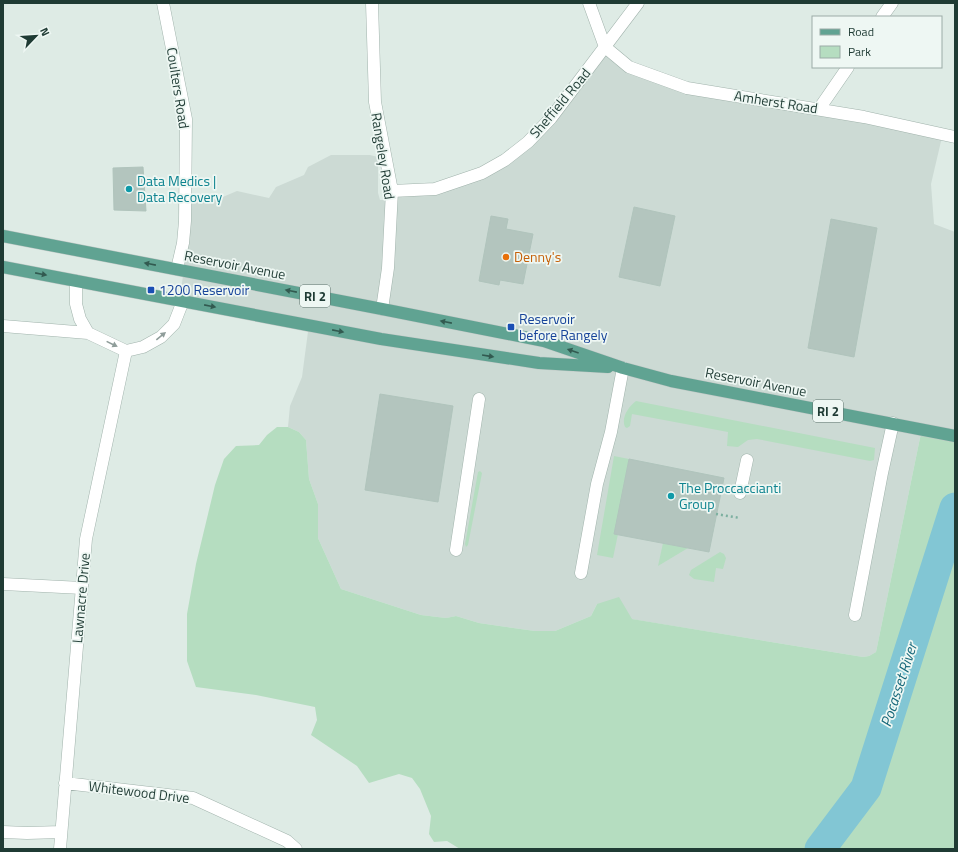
<svg xmlns="http://www.w3.org/2000/svg" width="958" height="852" viewBox="0 0 958 852" font-family="'Titillium Web',sans-serif">
<rect width="100%" height="100%" fill="#deebe5"/>
<!-- built -->
<path fill="#ccdad4" d="M603 53 630 67 692 90 942 137 931 184 934 224 955 232V436L920 438 876 652 869 656 863 657 631 619 597 604 591 616 555 631H535L479 623 456 616 446 618 421 615 341 589 318 538V504L309 479 306 440 299 432 288 427 290 406 302 377 309 324 180 296 183 276 178 200 218 199 237 191 269 198 276 187 304 175 308 167 331 155H370L378 157V193L380 200H387L445 186 508 160Z"/>
<!-- green -->
<path fill="#b5ddc0" d="M636 401 875 448 874 460 870 461 757 439 748 440 738 447 727 446 728 432 632 414 630 426 627 428 625 427C621 418 628 407 636 401Z
M277 427H288L299 432 306 440 309 479 318 504V538L341 589 421 615 446 618 456 616 479 623 535 631H555L591 616 597 604 619 597 632 619 863 657 869 656 876 652 920 438 924 430 955 436V849H460L447 841 434 842 429 834 431 816 420 789 412 778 399 774 369 783 357 766 311 735 317 720 315 707 256 695 196 687 187 661V614L196 564 215 485 224 459 236 446 259 445 267 435Z
M614 456 629 459 615 533 618 534 613 558 597 555Z
M480 471 482 473 468 545 466 547 465 544 478 472Z
M663 543 688 548 658 566Z
M720 552 724 554 726 558 723 569 716 568 714 582 694 579 689 575 691 570Z"/>
<g fill="none" stroke-linecap="round" stroke-linejoin="round">
<!-- river -->
<path stroke="#82c6d4" stroke-width="31" d="M820 849 866 788 955 508"/>
</g>
<!-- building -->
<path fill="#b3c5be" stroke="#b0c4bc" d="M143 167 146 211 114 210 113 168Z
M634 207 675 216 660 286 619 277Z
M491 216 508 219 506 229 533 234 523 284 500 280 499 285 479 281Z
M831 219 877 228 854 357 808 348Z
M380 394 453 406 438 502 365 490Z
M629 459 724 478 709 552 614 534Z"/>
<g fill="none" stroke-linecap="round" stroke-linejoin="round">
<!-- minor casing -->
<g stroke="#a1b3ac" stroke-width="13">
<path id="minor" d="M163 3 186 119 185 221 183 243 177 269
M372 3 375 102 392 191 388 268 382 309
M589 3 605 47 629 67 687 88 864 117 955 137
M882 17 892 3
M819 109 848 67
M392 191 435 189 482 173 505 160 528 142 551 118 638 3
M76 281V304L80 319 88 333 126 351 143 347 161 337 174 324 183 301
M3 326 88 333
M740 493 747 460
M456 550 479 399
M581 573 597 484 611 432 623 368
M3 584 82 588
M855 615 882 473 893 423
M65 783 193 798 287 841 296 849
M3 832 27 833 61 832
M60 849 86 539 126 351"/>
</g>
<!-- major casing -->
<g stroke="#c0c8c6" stroke-width="13">
<path id="major" d="M3 236 382 309 544 341 623 368 671 381 955 436
M3 267 381 339 539 363 608 367"/>
</g>
<!-- path -->
<path stroke="#7cb0a0" stroke-width="2.5" stroke-dasharray="2 3" stroke-linecap="butt" d="M716 514 740 518"/>
<!-- minor -->
<use href="#minor" stroke="#fff" stroke-width="12"/>
<!-- major -->
<use href="#major" stroke="#60a392" stroke-width="12"/>
</g>
<!-- one-way arrows -->
<defs><path id="oneway-solid" d="M-6-.8H1V-3.2L6.5 0L1 3.2V.8H-6Z"/></defs>
<g fill="#325a50">
<use href="#oneway-solid" transform="translate(150 264) rotate(-169)"/>
<use href="#oneway-solid" transform="translate(41 274) rotate(11)"/>
<use href="#oneway-solid" transform="translate(291 291) rotate(-169)"/>
<use href="#oneway-solid" transform="translate(210 306) rotate(11)"/>
<use href="#oneway-solid" transform="translate(446 322) rotate(-169)"/>
<use href="#oneway-solid" transform="translate(338 331) rotate(11)"/>
<use href="#oneway-solid" transform="translate(573 351) rotate(-161)"/>
<use href="#oneway-solid" transform="translate(488 356) rotate(9)"/>
</g>
<g fill="#8f9d9a">
<use href="#oneway-solid" transform="translate(161 336) rotate(-39)"/>
<use href="#oneway-solid" transform="translate(112 344) rotate(26)"/>
</g>
<!-- markers -->
<g fill="#0f9aa8" stroke="#eef7f3" stroke-width="1.5">
<circle cx="129" cy="189" r="4"/>
<circle cx="671" cy="496" r="4"/>
</g>
<circle fill="#e8710a" stroke="#eef7f3" stroke-width="1.5" cx="506" cy="257" r="4"/>
<g fill="#1a4fb4" stroke="#eef7f3" stroke-width="1.5">
<rect x="147" y="286" width="8" height="8" rx="2"/>
<rect x="507" y="323" width="8" height="8" rx="2"/>
</g>
<g text-anchor="middle" stroke-width="3.5" stroke-linejoin="round" paint-order="stroke">
<!-- shield labels -->
<g fill="#eef7f3" stroke="#5d736d" stroke-width="1">
<rect x="300" y="285" width="30" height="22" rx="3"/>
<rect x="813" y="400" width="30" height="22" rx="3"/>
</g>
<g font-size="13" font-weight="bold" fill="#1f3b34">
<text x="315" y="301">RI 2</text>
<text x="828" y="416">RI 2</text>
</g>
<!-- street labels -->
<g font-size="14" fill="#1f3b34" stroke="#eef7f3">
<text transform="translate(178 88) rotate(81)" y="5">Coulters Road</text>
<text transform="translate(776 102) rotate(9)" y="5">Amherst Road</text>
<text transform="translate(560 103) rotate(-50)" y="5">Sheffield Road</text>
<text transform="translate(383 156) rotate(81)" y="5">Rangeley Road</text>
<text transform="translate(235 265) rotate(11)" y="5">Reservoir Avenue</text>
<text transform="translate(756 382) rotate(11)" y="5">Reservoir Avenue</text>
<text transform="translate(81 598) rotate(-85)" y="5">Lawnacre Drive</text>
<text transform="translate(139 792) rotate(7)" y="5">Whitewood Drive</text>
</g>
<!-- culture labels -->
<g font-size="14" fill="#0d838f" stroke="#eef7f3" text-anchor="start">
<text x="137" y="186">Data Medics |<tspan x="137" dy="16">Data Recovery</tspan></text>
<text x="679" y="493">The Proccaccianti<tspan x="679" dy="16">Group</tspan></text>
</g>
<!-- food labels -->
<g font-size="14" fill="#c56008" stroke="#eef7f3" text-anchor="start">
<text x="514" y="262">Denny's</text>
</g>
<!-- transit labels -->
<g font-size="14" fill="#164399" stroke="#eef7f3" text-anchor="start">
<text x="159" y="295">1200 Reservoir</text>
<text x="519" y="324">Reservoir<tspan x="519" dy="16">before Rangely</tspan></text>
</g>
<!-- water labels -->
<g font-size="15" font-style="italic" fill="#16687a" stroke="#eef7f3">
<text transform="translate(899 685) rotate(-72)" y="5">Pocasset River</text>
</g>
</g>
<!-- border -->
<rect width="958" height="852" fill="none" stroke="#1f3b34" stroke-width="8"/>
<!-- legend -->
<rect x="812" y="16" width="130" height="52" fill="#eef7f3" stroke="#9baca7"/>
<rect x="820" y="29" width="20" height="6" fill="#60a392" stroke="#9baca7"/>
<text x="848" y="36" font-size="12" fill="#1f3b34">Road</text>
<rect x="820" y="46" width="20" height="12" fill="#b5ddc0" stroke="#9baca7"/>
<text x="848" y="56" font-size="12" fill="#1f3b34">Park</text>
<!-- north arrow -->
<g transform="translate(36 36) rotate(65)" stroke="#eef7f3" stroke-width="3" paint-order="stroke">
<path d="M0-3L7 15L0 10L-7 15Z" fill="#1f3b34"/>
<text y="-6" font-size="11" font-weight="bold" text-anchor="middle" fill="#1f3b34">N</text>
</g>
</svg>
